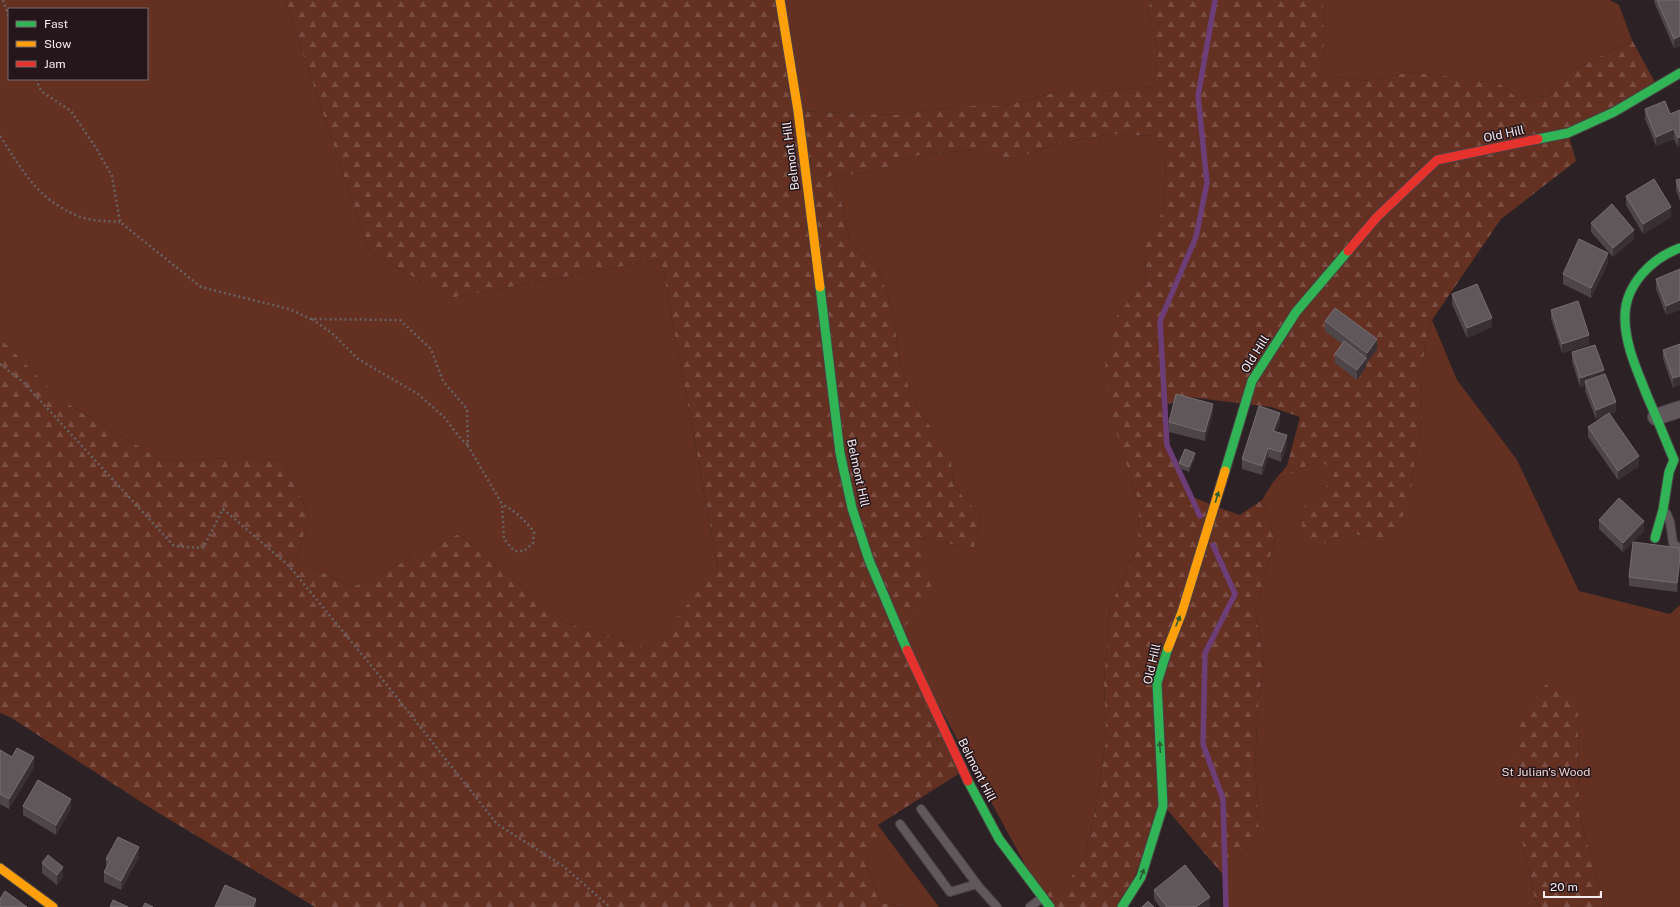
<svg xmlns="http://www.w3.org/2000/svg" width="1680" height="907" viewBox="0 0 1680 907" font-family="'Public Sans',sans-serif">
<defs>
<pattern id="forest-firs" width="22" height="20" patternUnits="userSpaceOnUse"><rect width="22" height="20" fill="#633022"/><path d="M5 1l3.5 6h-7zM16 11l3.5 6h-7z" fill="#7a4e42"/></pattern>
</defs>
<rect width="100%" height="100%" fill="#2c2225"/>
<!-- grass -->
<path fill="#633022" fill-rule="evenodd" d="M0 0H285L369 251 450 298 661 259 718 569 650 649 566 623 459 534 353 587 297 560 309 515 283 460 233 458 163 461 60 399 0 338ZM9 9H147V79H9Z
M780 0H1151L1148 11 1158 54 1152 87 1100 91H1061L1003 106H960L895 115 798 111Z
M1323 0H1610L1619 5 1632 40 1589 62 1556 81 1549 96 1517 98 1500 84 1410 72 1365 81 1322 75 1324 41Z
M1113 134 1155 136 1166 164 1163 210 1145 248 1146 282 1118 313 1122 450 1139 504 1138 547 1110 606 1104 681 1106 740 1096 807 1085 856 1065 886 1041 894 899 632 916 538 974 548 981 517 954 486 950 453 918 410 899 362 894 318 879 269 851 245 841 201 830 176 873 172 922 154 974 150 1013 159 1059 143Z
M1432 320 1457 380 1517 460 1579 591 1670 614 1680 605V907H1605L1579 814 1578 709 1521 837 1534 895 1539 907H1226L1225 877 1259 831 1255 769 1257 717 1264 659 1255 611 1275 539 1262 500 1273 482 1318 461 1335 469 1324 492 1305 506 1319 546 1349 532 1383 543 1412 484 1415 458 1422 421 1421 376 1426 339Z
M889 840 939 907H904L881 903 866 865 875 846Z"/>
<!-- forest -->
<path fill="url(#forest-firs)" d="M285 0H780L798 111 895 115 960 106H1003L1061 91H1100L1152 87 1158 54 1148 11 1151 0H1323L1324 41 1322 75 1365 81 1410 72 1451 77 1500 84 1517 98 1549 96 1556 81 1589 62 1632 40 1657 86 1568 133 1576 161 1501 219 1432 320 1426 339 1421 376 1422 421 1415 458 1412 484 1399 529 1383 543 1349 532 1319 546 1300 537 1305 505 1324 492 1335 469 1318 461 1273 482 1287 466 1300 417 1271 407 1189 397 1165 405 1167 445 1191 496 1214 506 1240 515 1262 500 1275 539 1255 611 1264 659 1257 717 1255 769 1259 831 1225 877 1164 806 1122 907H1050L1041 894 1065 886 1085 856 1096 807 1106 740 1104 681 1110 606 1138 547 1139 504 1110 412 1105 363 1118 313 1146 282 1145 247 1163 210 1166 164 1155 136 1113 134 1059 143 1013 159 974 150 922 154 873 172 830 176 841 201 851 245 879 269 894 318 899 362 918 410 950 453 954 486 981 517 974 548 916 538 931 586 915 616 899 632 963 771 878 825 889 840 875 846 866 865 881 903 904 907H315L152 809 10 717 0 713V338L60 399 163 461 233 458 283 460 309 515 297 560 353 587 459 534 566 623 650 649 718 568 661 259 450 298 369 251Z
M1547 683 1578 709 1579 814 1605 907H1539L1534 895 1521 837 1513 771 1519 719Z"/>
<g fill="none" stroke-linecap="round" stroke-linejoin="round">
<!-- stream -->
<path stroke="#6d3d77" stroke-width="5.5" d="M1200 516 1167 445 1160 321 1196 237 1207 183 1198 96 1215 0
M1213 545 1235 594 1205 653 1203 744 1223 799 1226 907"/>
<!-- lane casing -->
<g stroke="#484143" stroke-width="10">
<path id="lane" d="M1667 514 1670 522 1673 543 1680 549
M921 809 979 887 997 907
M900 824 950 892 977 884
M1030 907 1043 897"/>
</g>
<!-- street casing -->
<g stroke="#484143" stroke-width="18">
<path id="street" d="M1656 417 1680 409"/>
</g>
<!-- fast casing -->
<g stroke="#484143" stroke-width="11">
<path id="fast" d="M1538 139 1568 133 1614 112 1680 73
M820 287 840 453 852 508 869 560 907 650
M1225 471 1252 381 1296 312 1348 251
M1655 538 1663 510 1669 472 1674 460C1665 439 1657 418 1648 398 1638 372 1624 344 1625 315 1626 284 1652 258 1680 248
M968 781 999 839 1050 907
M1122 907 1141 877 1163 806 1157 683 1168 648"/>
</g>
<!-- slow casing -->
<g stroke="#484143" stroke-width="11">
<path id="slow" d="M780 0 798 111 820 287
M1168 648 1182 612 1225 471
M0 868 53 907"/>
</g>
<!-- jam casing -->
<g stroke="#484143" stroke-width="11">
<path id="jam" d="M1348 251 1377 217 1437 160 1538 139
M907 650 968 781"/>
</g>
<!-- path -->
<path stroke="#686263" stroke-width="2.5" stroke-dasharray="2 3" stroke-linecap="butt" d="M3 0 9 17
M36 79 41 91 71 111 96 148 112 176 120 222 201 287 289 309 311 319 400 320 431 349 443 381 467 409 468 446 502 504 504 539 514 551H524L533 543 534 532C525 520 515 511 502 504
M0 136C23 171 37 199 78 216 90 221 107 221 120 222
M312 319 333 334 358 359 418 394 444 417 461 439 468 445
M0 364 23 382 174 546 203 548 223 509 289 566 387 685 497 824 563 866 610 907"/>
<!-- lane -->
<use href="#lane" stroke="#60585b" stroke-width="8"/>
<!-- street -->
<use href="#street" stroke="#60585b" stroke-width="16"/>
<!-- fast -->
<use href="#fast" stroke="#30b455" stroke-width="9"/>
<!-- slow -->
<use href="#slow" stroke="#ff9f0a" stroke-width="9"/>
<!-- jam -->
<use href="#jam" stroke="#e5322d" stroke-width="9"/>
</g>
<!-- wall -->
<path fill="#4e4548" d="M1654 0H1680V46L1674 48 1654 2Z
M1645 109 1670 114 1680 110V146L1678 147 1674 139 1656 146 1645 119Z
M1680 179V201L1676 190V180Z
M1626 196 1671 217 1643 234 1626 205Z
M1591 223 1634 239 1613 257 1591 232Z
M1608 263 1591 298 1563 284V274Z
M1680 269V310L1666 315 1656 289V279Z
M1452 294 1492 327 1467 338 1452 304Z
M1551 310 1589 345 1562 353 1551 319Z
M1325 321 1377 349 1367 363 1366 362V367L1357 380 1335 363V354L1342 344 1325 331Z
M1680 344V385L1673 388 1663 359V350Z
M1572 352 1604 374 1616 412 1609 414 1639 466 1618 480 1588 437V427L1605 416 1596 419 1585 391V386L1580 387 1572 362Z
M1213 413 1205 441 1169 432V422Z
M1280 422 1276 432 1287 445 1281 462 1268 457 1262 475 1242 469V459Z
M1195 458 1189 472 1179 468V463Z
M1599 520 1644 531 1623 552 1599 529Z
M1680 548 1677 592 1629 586V577Z
M0 750 12 757 34 767 9 809 0 804Z
M23 806 71 808 56 835 23 815Z
M139 857 121 890 104 882V872L106 869V859Z
M42 863 63 877 57 885 42 873Z
M1154 890 1210 906 1209 907H1160L1154 899Z"/>
<!-- shaded-wall -->
<path fill="#393033" d="M1680 36V46L1674 48V39Z
M1674 129V139L1656 146V137Z
M1680 137V146L1678 147V138Z
M1671 207V217L1643 234V224Z
M1634 230V239L1613 257V248Z
M1608 253V263L1591 298V288Z
M1680 300V310L1666 315V306Z
M1492 318V327L1467 338V328Z
M1589 335V345L1562 353V344Z
M1377 339V349L1367 363V353Z
M1366 358V367L1357 380V370Z
M1604 370V379L1585 381V386L1580 387V378Z
M1680 376V385L1673 388V378Z
M1616 402V412L1596 419V410Z
M1213 404V413L1205 441V432Z
M1280 413V422L1273 440V431Z
M1287 435V445L1281 462V452Z
M1268 448V457L1262 475V466Z
M1195 453V458L1189 472V467Z
M1639 456V466L1618 480V471Z
M1644 521V531L1623 552V543Z
M1680 558V567L1677 592V583Z
M34 757V767L9 809V799Z
M71 799V808L56 835V825Z
M139 847V857L121 890V881Z
M63 867V877L57 885V875Z
M1210 897V906L1209 907H1196Z
M256 899V907H253Z"/>
<!-- building -->
<path fill="#60575a" stroke="#776e71" d="M1657 0H1680V36L1674 39Z
M1665 101 1670 114 1680 110V137L1678 138 1674 129 1656 137 1645 109Z
M1654 179 1671 207 1643 224 1626 196Z
M1680 179V192L1676 180Z
M1612 204 1634 230 1613 248 1591 223Z
M1579 239 1608 253 1591 288 1563 274Z
M1680 269V300L1666 306 1656 279Z
M1477 284 1492 318 1467 328 1452 294Z
M1578 301 1589 335 1562 344 1551 310Z
M1335 308 1377 339 1367 353 1325 321Z
M1344 341 1366 358 1357 370 1335 354Z
M1680 344V376L1673 378 1663 350Z
M1595 345 1604 370 1580 378 1572 352Z
M1605 374 1616 402 1596 410 1585 381Z
M1176 394 1213 404 1205 432 1169 422Z
M1259 406 1280 413 1273 431 1287 435 1281 452 1268 448 1262 466 1242 459Z
M1609 413 1639 456 1618 471 1588 427Z
M1185 449 1195 453 1189 467 1179 463Z
M1619 498 1644 521 1623 543 1599 520Z
M1633 542 1680 548V558L1677 583 1629 577Z
M17 748 34 757 9 799 0 794V750L12 757Z
M38 780 71 799 56 825 23 806Z
M118 837 139 847 121 881 104 872 110 861 106 859Z
M48 855 63 867 57 875 42 863Z
M1185 865 1210 897 1196 907H1167L1154 890Z
M225 885 256 899 253 907H215Z
M5 891 27 907H0V899Z
M113 900 128 907H110Z
M1148 901 1154 907H1142Z
M145 903 153 907H143Z"/>
<!-- one-way arrows -->
<defs><path id="oneway-solid" d="M-6-.8H1V-3.2L6.5 0L1 3.2V.8H-6Z"/></defs>
<g fill="#2a5d35">
<use href="#oneway-solid" transform="translate(1217 497) rotate(-73)"/>
<use href="#oneway-solid" transform="translate(1178 621) rotate(-67)"/>
<use href="#oneway-solid" transform="translate(1160 747) rotate(-94)"/>
<use href="#oneway-solid" transform="translate(1142 874) rotate(-69)"/>
</g>
<g text-anchor="middle" stroke-width="3" stroke-linejoin="round" paint-order="stroke">
<!-- street labels -->
<g font-size="12" fill="#f6ebee" stroke="#25161b">
<text transform="translate(1504 134) rotate(-12)" y="4">Old Hill</text>
<text transform="translate(791 156) rotate(-97)" y="4">Belmont Hill</text>
<text transform="translate(1255 354) rotate(-58)" y="4">Old Hill</text>
<text transform="translate(858 473) rotate(78)" y="4">Belmont Hill</text>
<text transform="translate(1152 664) rotate(-77)" y="4">Old Hill</text>
<text transform="translate(977 770) rotate(63)" y="4">Belmont Hill</text>
</g>
<!-- park labels -->
<g font-size="12" fill="#eed6cf" stroke="#25161b">
<text x="1546" y="776">St Julian's Wood</text>
</g>
</g>
<!-- legend -->
<rect x="8" y="8" width="140" height="72" fill="#25161b" stroke="#796b6f"/>
<rect x="16" y="21" width="20" height="6" fill="#30b455" stroke="#796b6f"/>
<text x="44" y="28" font-size="12" fill="#f6ebee">Fast</text>
<rect x="16" y="41" width="20" height="6" fill="#ff9f0a" stroke="#796b6f"/>
<text x="44" y="48" font-size="12" fill="#f6ebee">Slow</text>
<rect x="16" y="61" width="20" height="6" fill="#e5322d" stroke="#796b6f"/>
<text x="44" y="68" font-size="12" fill="#f6ebee">Jam</text>
<!-- scale -->
<path d="M1544 891v6h57v-6" fill="none" stroke="#f6ebee" stroke-width="2"/>
<text x="1550" y="891" font-size="12" fill="#f6ebee" stroke="#25161b" stroke-width="3" paint-order="stroke">20 m</text>
</svg>
